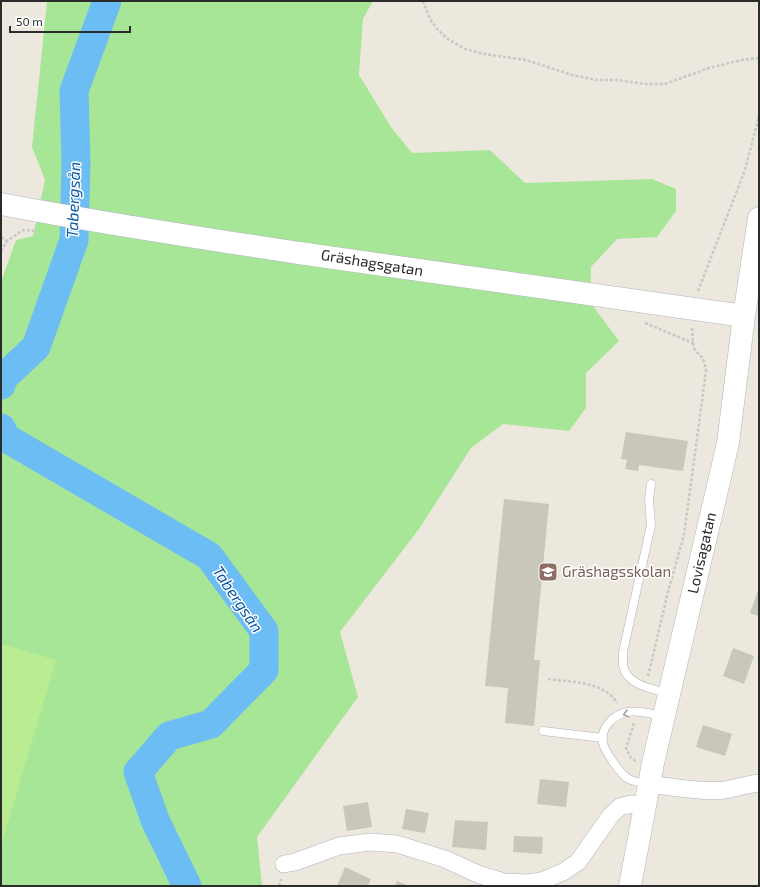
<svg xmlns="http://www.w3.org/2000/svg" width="760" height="887" viewBox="0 0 760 887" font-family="'Exo 2',sans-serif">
<rect width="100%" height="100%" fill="#ede8dd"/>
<!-- green -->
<path fill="#a7e697" d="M46 1H373L363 19 359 75 391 127 412 153 490 150 525 183 652 179 676 189V211L657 237 617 239 591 267 590 302 619 341 586 373V408L569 431 503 424 471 448 419 529 340 632 358 697 257 837 262 886H1V282L16 240 33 236 45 180 32 147 47 2Z"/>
<!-- pitch -->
<path fill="#baed92" d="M1 644 56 660 1 846Z"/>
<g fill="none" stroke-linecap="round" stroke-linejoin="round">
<!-- river -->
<path stroke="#6cbdf3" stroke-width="29" d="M1 385 4 377 36 347 74 240 76 162 74 91 107 1
M1 428 6 438 209 556 264 631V670L211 724 169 736 138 772 155 820 187 886"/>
</g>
<!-- building -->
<path fill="#c9c6bb" d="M626 432 688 441 683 471 639 465 638 471 625 469 627 460 621 459Z
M504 499 549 504 534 660H540L534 726 505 723 508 688 485 686Z
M759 588V616L750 613Z
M733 648 754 656 744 684 723 676Z
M703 725 732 734 725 756 696 747Z
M540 779 569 782 566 807 537 804Z
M368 802 372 827 347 831 343 806Z
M406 809 429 813 425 833 402 829Z
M455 820 488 822 486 850 452 847Z
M514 836 543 837 542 854 513 852Z
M345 867 371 879 368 886H337Z
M397 881 409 886H395Z"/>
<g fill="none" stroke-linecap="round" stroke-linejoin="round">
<!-- lane casing -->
<g stroke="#b1b1bf" stroke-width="9">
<path id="lane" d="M651 484 649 500 651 525 623 652C623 656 623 661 623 665 626 685 652 689 668 693
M543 731 603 738
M648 784C642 783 633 782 627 778 620 773 605 752 603 743 600 728 613 715 627 712 639 710 651 714 663 716"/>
</g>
<!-- street casing -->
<g stroke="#b1b1bf" stroke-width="18">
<path id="street" d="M650 785C675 786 700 793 725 790 736 788 748 784 759 783
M284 864 295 862 339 846 370 842 397 844 445 859 480 875 504 882 528 883 541 881 563 872 578 862 611 815 620 807 631 804 646 805"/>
</g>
<!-- secondary casing -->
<g stroke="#b1b1bf" stroke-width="23">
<path id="secondary" d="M1 204C100 223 200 238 299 253 448 275 596 296 744 316
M630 886 653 763 728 443 744 316 759 218"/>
</g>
<!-- path -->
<path stroke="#c8c8c8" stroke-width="2.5" stroke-dasharray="3 2" stroke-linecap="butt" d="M423 1 430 19 438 30 448 39 465 49 485 54 526 60 572 75 596 80H617L645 84H665L709 68 742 60 759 58
M1 237 7 241
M1 251 7 241 23 230 35 231
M698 291 745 170 759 116
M645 323 693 343
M648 676 669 588 684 535 706 371C705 361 702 356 695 351L693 343 692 328
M548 679C570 682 604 681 617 703
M634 723 626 748 631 758 636 761
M279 886 281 879"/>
<!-- lane -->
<use href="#lane" stroke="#fff" stroke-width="8"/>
<!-- street -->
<use href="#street" stroke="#fff" stroke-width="17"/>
<!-- secondary -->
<use href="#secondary" stroke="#fff" stroke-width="22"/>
</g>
<!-- one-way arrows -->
<defs><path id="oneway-chevron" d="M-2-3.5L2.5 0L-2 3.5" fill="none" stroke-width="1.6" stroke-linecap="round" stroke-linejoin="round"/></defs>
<use stroke="#a0a0a0" href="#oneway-chevron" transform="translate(626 714) rotate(165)"/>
<!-- icons -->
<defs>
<g id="school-square" transform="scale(1)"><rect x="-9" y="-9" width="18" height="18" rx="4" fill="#8d6e63" stroke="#fff"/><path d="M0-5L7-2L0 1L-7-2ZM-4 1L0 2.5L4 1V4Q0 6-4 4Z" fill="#fff"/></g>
</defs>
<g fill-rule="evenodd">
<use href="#school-square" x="548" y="572"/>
</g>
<g text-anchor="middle" stroke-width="3" stroke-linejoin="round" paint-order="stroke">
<!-- street labels -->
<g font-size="15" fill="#2b2b2b" stroke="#fff">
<text transform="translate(372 263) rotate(9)" y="5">Gräshagsgatan</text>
<text transform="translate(702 553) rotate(-77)" y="5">Lovisagatan</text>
</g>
<!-- education labels -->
<g font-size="15" fill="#785e54" stroke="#fff" text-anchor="start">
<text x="562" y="577">Gräshagsskolan</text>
</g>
<!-- water labels -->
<g font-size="16" font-style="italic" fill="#0958a1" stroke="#fff">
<text transform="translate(73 200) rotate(-88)" y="6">Tabergsån</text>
<text transform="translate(238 599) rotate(56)" y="6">Tabergsån</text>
</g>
</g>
<!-- border -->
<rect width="760" height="887" fill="none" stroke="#2b2b2b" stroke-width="4"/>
<!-- scale -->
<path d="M10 26v6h120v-6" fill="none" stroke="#2b2b2b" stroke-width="2"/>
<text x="16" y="26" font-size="12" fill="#2b2b2b" stroke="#ffffff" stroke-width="3" paint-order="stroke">50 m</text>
</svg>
